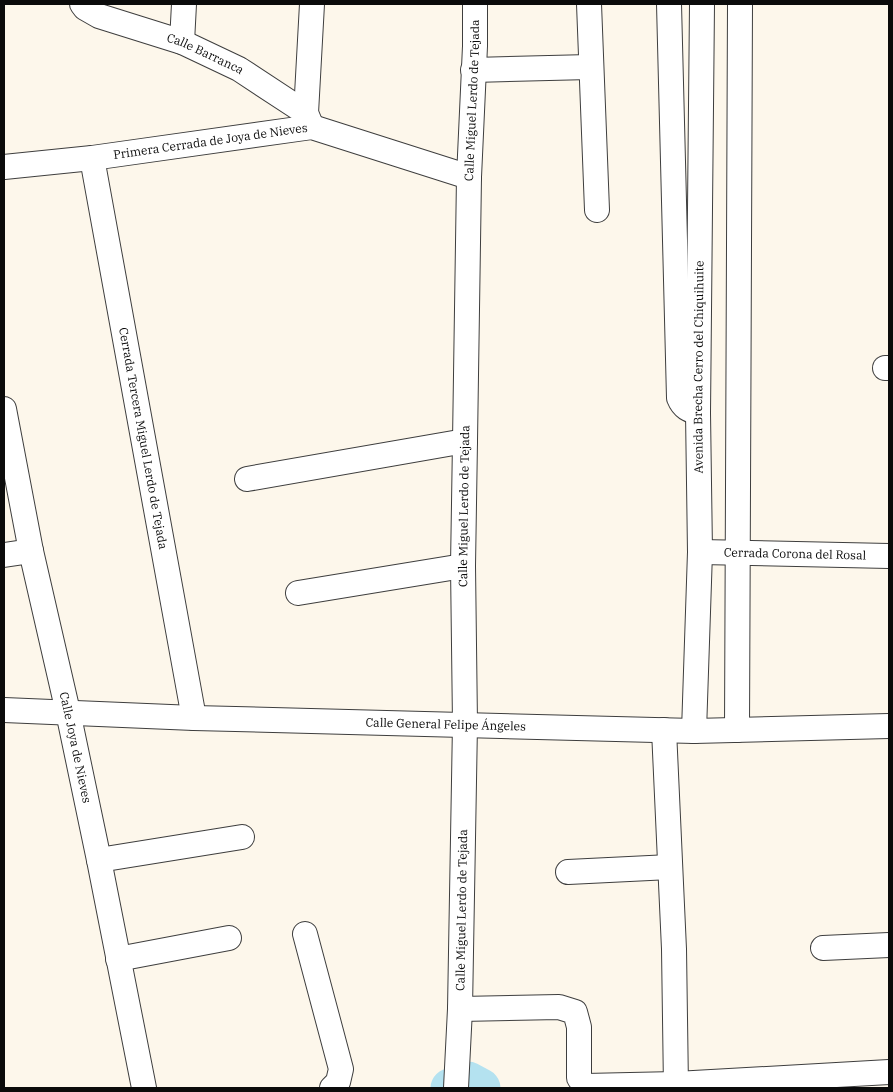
<svg xmlns="http://www.w3.org/2000/svg" width="893" height="1092" viewBox="0 0 893 1092" font-family="'IBM Plex Serif',serif">
<rect width="100%" height="100%" fill="#fdf7eb"/>
<g fill="none" stroke-linecap="round" stroke-linejoin="round">
<!-- river -->
<path stroke="#b4e2f0" stroke-width="39" d="M450,1088L468,1081L481,1088"/>
<!-- minor casing -->
<g stroke="#3e3e3e" stroke-width="26">
<g id="minor">
<path id="s1" d="M82,4L85,8L99,16L182,42L239,69L306,113L312,127"/>
<path d="M589,4L597,210"/>
<path d="M669,4L679,398C683,408 689,410 698,413"/>
<path d="M182,42L184,4"/>
<path d="M473,70L590,67"/>
<path d="M306,113L312,4"/>
<path id="s2" d="M92,158L194,718"/>
<path id="s3" d="M4,167L92,158L312,127L469,177"/>
<path d="M885,368H889"/>
<path id="s4" d="M4,409L31,551L68,712L99,860L144,1088"/>
<path d="M247,479L465,441"/>
<path id="s5" d="M700,552L889,556"/>
<path d="M4,555L31,551"/>
<path d="M298,593L463,566"/>
<path id="s6" d="M4,710L194,718L694,731L889,726"/>
<path d="M664,730L674,949L676,1088"/>
<path d="M737,730L740,4"/>
<path id="s7" d="M694,731L700,552L698,413L702,4"/>
<path d="M99,860L242,837"/>
<path d="M568,872L670,867"/>
<path d="M305,934L341,1069L338,1082L332,1088"/>
<path d="M823,948L889,945"/>
<path d="M118,959L229,938"/>
<path d="M460,1009L559,1007L575,1012L579,1027V1078L585,1086L676,1084L889,1072"/>
<path id="s8" d="M456,1088L460,1009L465,724L463,566L465,441L469,177L475,46V4"/>
</g>
</g>
<!-- minor -->
<use href="#minor" stroke="#fff" stroke-width="24"/>
</g>
<g text-anchor="middle" stroke-width="5" stroke-linejoin="round" paint-order="stroke">
<!-- street labels -->
<g font-size="12" fill="#0b0b0b" stroke="#fff">
<text dy="4" stroke="none"><textPath href="#s1" startOffset="134">Calle Barranca</textPath></text>
<text dy="4" stroke="none"><textPath href="#s8" startOffset="988">Calle Miguel Lerdo de Tejada</textPath></text>
<text dy="4" stroke="none"><textPath href="#s3" startOffset="208">Primera Cerrada de Joya de Nieves</textPath></text>
<text dy="4" stroke="none"><textPath href="#s7" startOffset="364">Avenida Brecha Cerro del Chiquihuite</textPath></text>
<text dy="4" stroke="none"><textPath href="#s2" startOffset="285">Cerrada Tercera Miguel Lerdo de Tejada</textPath></text>
<text dy="4" stroke="none"><textPath href="#s8" startOffset="582">Calle Miguel Lerdo de Tejada</textPath></text>
<text dy="4" stroke="none"><textPath href="#s5" startOffset="95">Cerrada Corona del Rosal</textPath></text>
<text dy="4" stroke="none"><textPath href="#s6" startOffset="442">Calle General Felipe Ángeles</textPath></text>
<text dy="4" stroke="none"><textPath href="#s4" startOffset="346">Calle Joya de Nieves</textPath></text>
<text dy="4" stroke="none"><textPath href="#s8" startOffset="178">Calle Miguel Lerdo de Tejada</textPath></text>
</g>
</g>
<!-- border -->
<rect width="893" height="1092" fill="none" stroke="#0b0b0b" stroke-width="10"/>
</svg>
